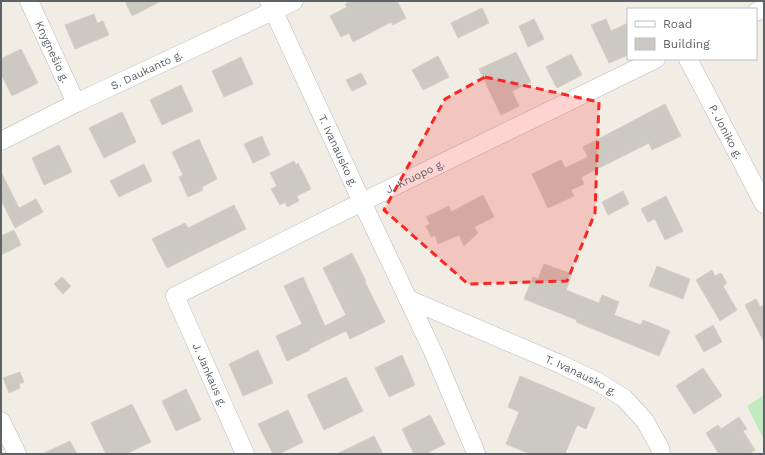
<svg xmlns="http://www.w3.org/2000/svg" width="765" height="455" viewBox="0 0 765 455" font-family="'Work Sans',sans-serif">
<rect width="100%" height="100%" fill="#f1ede5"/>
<!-- green -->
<path fill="#c2eac0" d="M764,395V440L747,406Z"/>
<!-- building -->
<g fill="#ccc8c2" stroke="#d6cfc3">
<path d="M125,1H161L132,16Z"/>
<path d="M352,1H397L406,18L393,25L391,22L353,42L349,33L341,37L330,16L347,7L345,4Z"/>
<path d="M482,8L489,23L458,38L451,23Z"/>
<path d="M94,14L97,23L103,21L109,35L75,49L65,25Z"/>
<path d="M534,19L544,39L528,47L519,26Z"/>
<path d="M606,19L611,31L628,23V55L609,63L591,25Z"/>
<path d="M21,49L38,83L12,96L1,74V59Z"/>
<path d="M516,52L531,82L512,91L519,106L501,115L479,69Z"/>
<path d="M571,54L582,75L557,88L546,67Z"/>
<path d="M438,56L449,77L423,90L412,70Z"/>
<path d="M241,57L253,84L224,97L212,71Z"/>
<path d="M361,73L367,84L352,91L346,80Z"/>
<path d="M181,85L193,111L162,125L150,100Z"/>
<path d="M665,104L681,136L652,150L649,143L581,177L584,184L571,190L574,196L548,208L532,174L561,160L565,168L588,157L583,147Z"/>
<path d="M122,112L136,142L104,158L89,128Z"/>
<path d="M262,136L270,155L253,163L244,144Z"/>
<path d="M199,139L217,179L202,187L203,190L188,197L179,177L183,175L172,152Z"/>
<path d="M59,145L72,172L44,185L32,158Z"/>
<path d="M294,161L296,165L298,163L311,189L297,196L299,201L287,207L285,202L280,205L271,189L277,186L270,173Z"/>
<path d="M144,164L152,181L119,197L110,181Z"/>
<path d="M1,172L19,208L36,199L43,212L15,228L1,200Z"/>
<path d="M623,191L629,204L608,215L602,202Z"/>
<path d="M483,195L494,217L474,227L478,233L464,246L459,235L438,244L435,235L431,237L426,226L430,224L426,217L449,206L451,212Z"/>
<path d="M666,196L683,231L665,240L655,219L648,222L641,209Z"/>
<path d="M234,205L246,229L167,268L152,239L185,223L188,228Z"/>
<path d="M14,230L21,245L1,255V236Z"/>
<path d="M352,253L366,281L365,282L385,322L350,339L346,331L309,349L310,350L287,361L276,336L302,324L284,286L303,277L325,326L346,315L323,268Z"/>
<path d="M544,264L572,274L566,290L599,303L602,295L619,302L614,315L641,325L643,320L670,331L659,356L576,322L577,320L524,299L533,277L538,279Z"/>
<path d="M657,266L690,279L683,299L649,286Z"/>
<path d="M712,270L715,276L721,273L727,283L723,286L737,310L720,321L696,280Z"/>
<path d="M62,277L71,286L63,294L54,284Z"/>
<path d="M756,299L760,307L764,305V342L745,305Z"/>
<path d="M713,325L722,342L704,352L695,336Z"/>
<path d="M258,350L273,383L243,396L229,364Z"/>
<path d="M402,355L415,385L389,397L375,368Z"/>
<path d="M703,368L722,396L694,414L676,386Z"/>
<path d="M20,372L24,382L19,384L20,388L9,393L3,378Z"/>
<path d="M520,376L551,389L595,408L586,429L577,425L565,454H530L506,444L519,412L508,407Z"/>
<path d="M346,377L363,411L324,430L307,395Z"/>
<path d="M186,389L201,420L176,431L162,401Z"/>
<path d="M132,404L151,442L126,454H106L91,423Z"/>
<path d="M288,410L303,442L279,454H273L258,424Z"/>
<path d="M430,415L445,444L425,454H414L402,429Z"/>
<path d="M739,417L747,429L743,431L755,450L749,454H719L706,433L718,425L721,429Z"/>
<path d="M374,436L383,454H337L357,444Z"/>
<path d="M70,441L77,454H42Z"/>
</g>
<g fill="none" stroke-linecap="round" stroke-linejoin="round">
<!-- minor casing -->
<g stroke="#b6b9bd" stroke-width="19">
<g id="minor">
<path id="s1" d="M29,1L76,103"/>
<path id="s2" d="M269,1L362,202L408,299L560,364L598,382L624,398L645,421L660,448L661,454"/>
<path d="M756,12L764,8"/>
<path id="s3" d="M688,59L764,204"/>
<path id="s4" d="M1,141L76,103L294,1"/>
<path d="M408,299L435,356L476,453"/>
<path d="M1,421L17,454"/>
<path id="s5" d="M245,454L175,296L362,202L656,59"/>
</g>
</g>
<!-- minor -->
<use href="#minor" stroke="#fff" stroke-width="18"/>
</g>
<!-- marked area -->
<path fill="#f92623" fill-opacity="0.2" stroke="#f92623" stroke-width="3" stroke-dasharray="8 5" stroke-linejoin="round" d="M485,77L599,102L595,213L567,281L468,284L384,210L445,99Z"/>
<g text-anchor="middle" stroke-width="3" stroke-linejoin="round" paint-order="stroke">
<!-- street labels -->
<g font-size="11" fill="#5d6267" stroke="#fff">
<text dy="4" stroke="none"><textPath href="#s1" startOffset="56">Knygnešio g.</textPath></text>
<text dy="4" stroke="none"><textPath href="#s4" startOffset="162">S. Daukanto g.</textPath></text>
<text dy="4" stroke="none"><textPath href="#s3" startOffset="82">P. Joniko g.</textPath></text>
<text dy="4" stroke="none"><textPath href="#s2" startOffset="165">T. Ivanausko g.</textPath></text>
<text dy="4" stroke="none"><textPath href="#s5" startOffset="441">J. Kruopo g.</textPath></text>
<text transform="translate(210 375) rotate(66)" y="4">J. Jankaus g.</text>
<text dy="4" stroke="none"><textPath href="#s2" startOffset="518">T. Ivanausko g.</textPath></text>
</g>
</g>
<!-- border -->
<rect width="765" height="455" fill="none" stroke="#5d6267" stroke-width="4"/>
<!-- legend -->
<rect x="627" y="8" width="130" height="52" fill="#ffffff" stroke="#bec0c2"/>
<rect x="635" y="21" width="20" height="6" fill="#ffffff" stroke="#bec0c2"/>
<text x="663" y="28" font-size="12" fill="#5d6267">Road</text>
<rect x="635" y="38" width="20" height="12" fill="#ccc8c2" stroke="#bec0c2"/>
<text x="663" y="48" font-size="12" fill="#5d6267">Building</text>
</svg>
